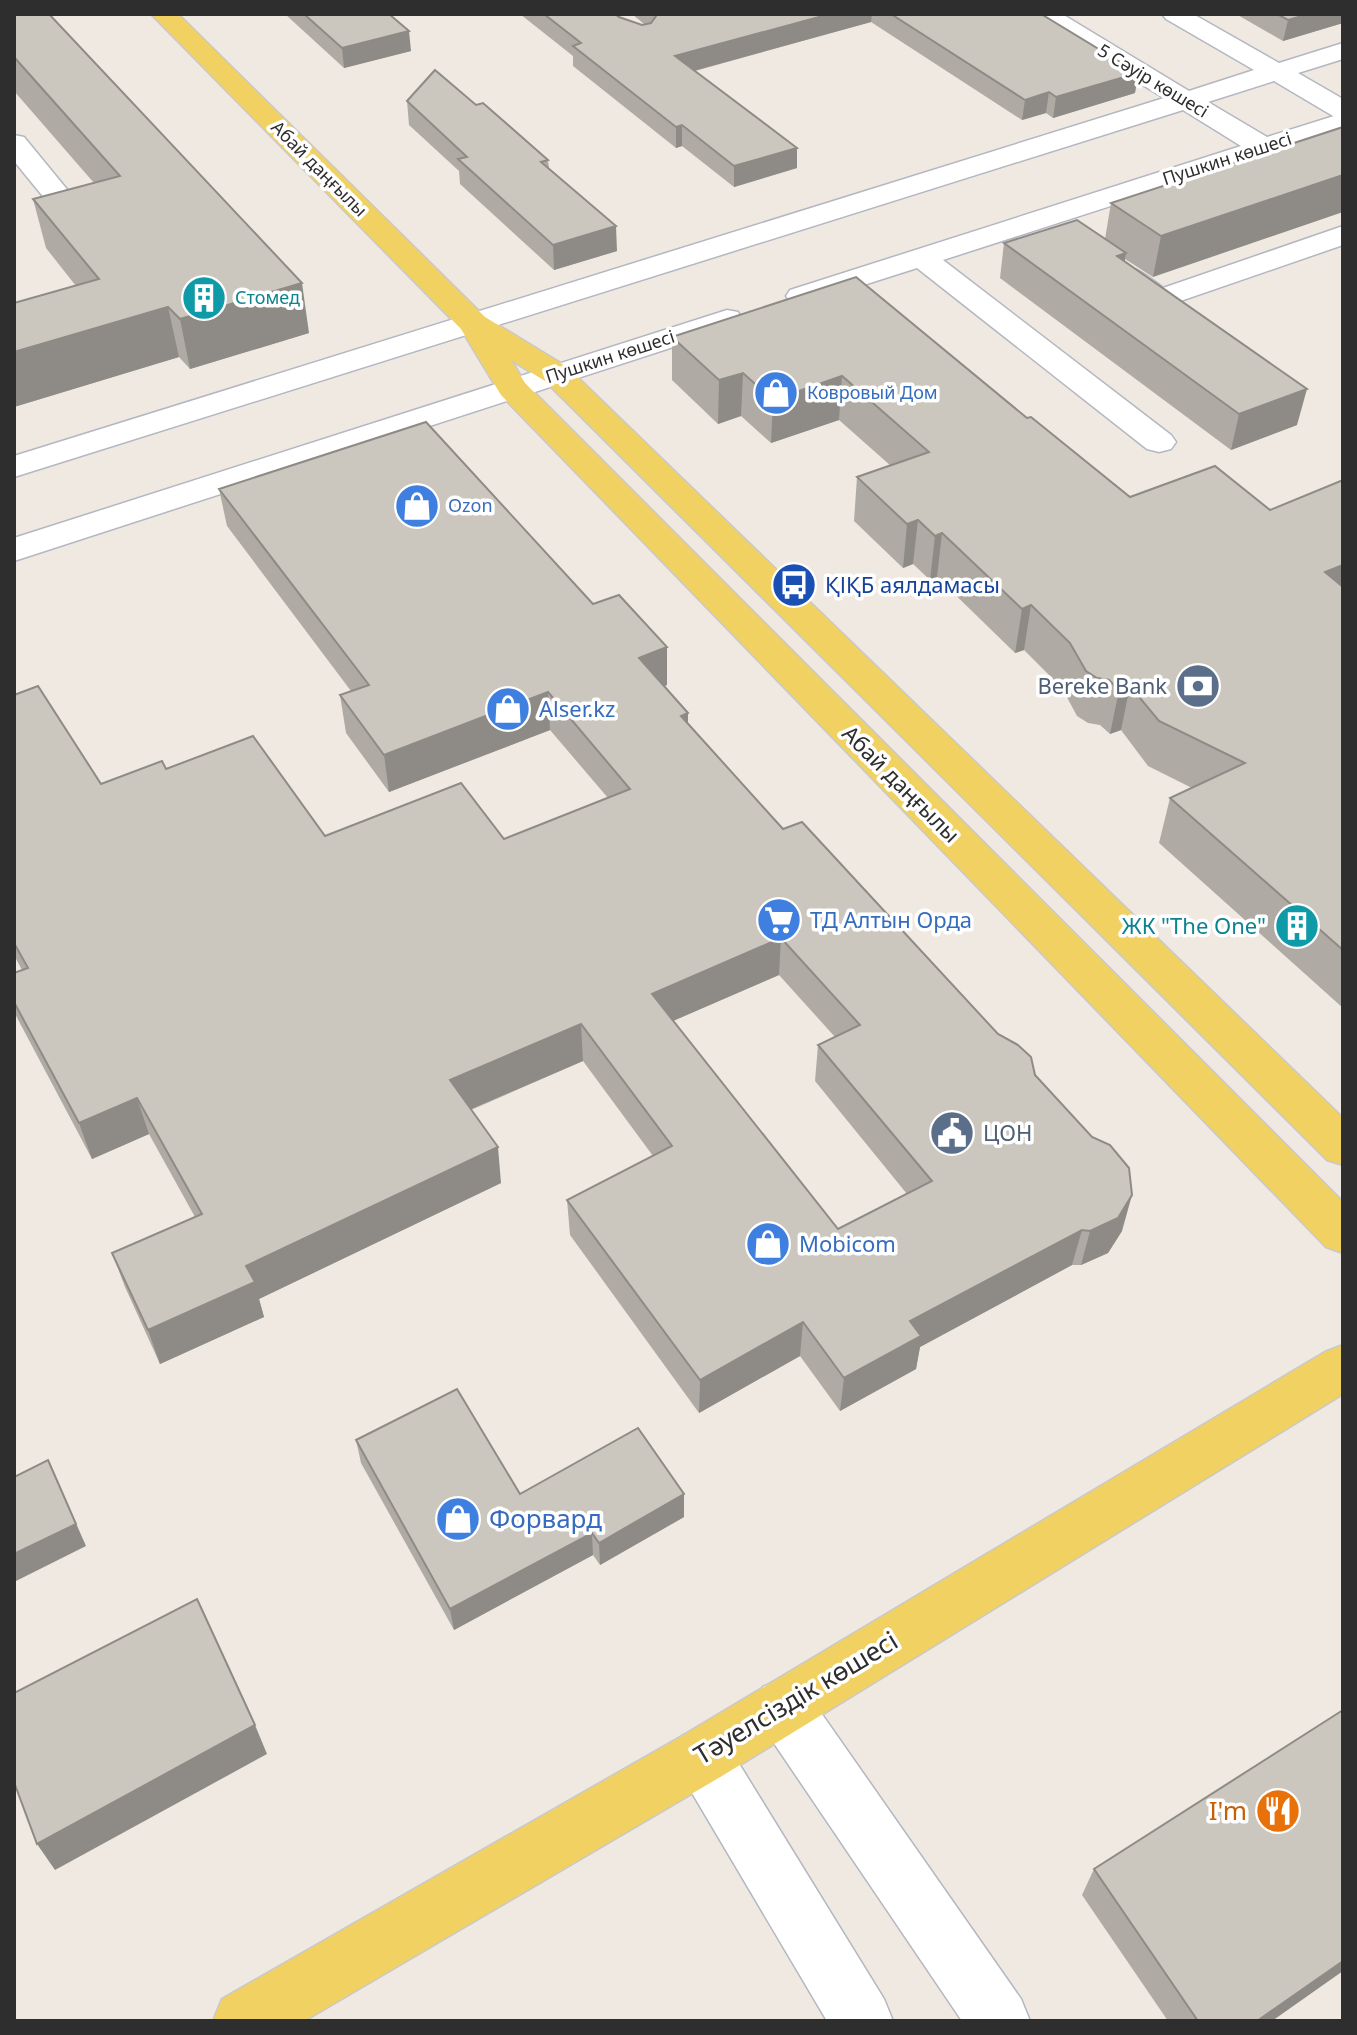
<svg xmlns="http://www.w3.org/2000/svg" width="1357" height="2035" viewBox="0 0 1357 2035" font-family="'Noto Sans',sans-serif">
<rect width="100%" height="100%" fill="#efe9e1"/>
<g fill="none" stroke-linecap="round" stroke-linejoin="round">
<!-- minor casing -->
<g stroke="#b4b7c1" stroke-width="3">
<g id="minor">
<path d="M1031,14H1062L1189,91L1254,70L1166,19L1162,14H1193L1279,63L1343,43V59L1298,73L1343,99V131L943,260L1171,435L1176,442L1171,449L1159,452L1147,449L917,268L801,305L790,302L786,296L790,290L1241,146L1183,110L14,477V456L1164,98L1035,19ZM1274,81L1333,116H1334L1267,137L1208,102Z"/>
<path d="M14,135L24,137L79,204L83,210L79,216L69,219L59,216L14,161Z"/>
<path d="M1343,226V245L1160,308L1149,305L1108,274L1112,268C1133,262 1147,276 1163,288Z"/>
<path d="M727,310L738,312L742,319L738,326L14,561V538Z"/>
<path d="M783,1679L803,1687L1021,1999L1030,2021H962L763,1727L755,1707L763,1687Z"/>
<path d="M702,1727L722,1736L884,1999L893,2021H827L682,1776L673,1756L682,1736Z"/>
</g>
</g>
<!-- major casing -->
<g stroke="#c9c9c9" stroke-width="3">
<g id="major">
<path d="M151,14H178L485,317L567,367L1343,1118V1165L1327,1160L545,381L511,360L525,383L1343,1202V1253L1326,1247L501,395L461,329Z"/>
<path d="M1343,1345V1394L722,1776L304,2021H213L222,1999L682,1736L1325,1352Z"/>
</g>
</g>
<!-- minor -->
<use href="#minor" fill="#fff" fill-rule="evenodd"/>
<!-- major -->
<use href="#major" fill="#f2d163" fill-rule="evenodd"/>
</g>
<!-- wall -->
<g fill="#afaba4" fill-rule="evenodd">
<path d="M14,14L309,333L190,369L179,357L14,407V303L76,286L46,248L33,199L94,183L14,91Z"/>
<path d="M285,14H389L411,51L344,68Z"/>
<path d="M520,14H615L619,17L642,25L644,24L632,14H1041L1138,73L1135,93L1053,118L1046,113L1022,120L871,22L695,71L797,148V168L734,187L682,146L676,148L573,66V56Z"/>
<path d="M1236,14H1343V23L1283,41Z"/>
<path d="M407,101L476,105L548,160L549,168L617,251L554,270L460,184L459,171L409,125Z"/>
<path d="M1343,127L1153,277L1125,259V262L1297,425L1231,450L1000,278L1004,243L1105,239L1111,203Z"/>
<path d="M672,337L1027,418L1130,497L1270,510L1343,480V1008L1159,843L1170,798L1192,788L1148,766L1121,730L1110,734L1100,725L1088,723L1077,716L1062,688L1024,650L1015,653L937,577L930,580L913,564L903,568L854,521L857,477L891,466L839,420L771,443L741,416L718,424L672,380Z"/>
<path d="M219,489L667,685L664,686L688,713V723L783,829L1035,1075L1122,1231L1108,1253L1081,1265H1072L920,1347L916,1369L840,1411L800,1356L699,1413L570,1235L567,1200L653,1156L583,1061L471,1110L501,1183L259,1299L264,1317L160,1364L125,1287L112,1253L195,1217L149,1134L92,1159L14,1012V973L22,970L14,955V695L101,784L166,769L325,836L504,839L608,798L550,730L389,792L346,733L340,695L351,691L227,526ZM779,975L835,1037L818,1045L815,1081L907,1194L838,1229L673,1021Z"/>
<path d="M356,1440L520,1494L684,1517L600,1565L593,1555L454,1630L361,1463Z"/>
<path d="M1094,1869L1272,2021H1168L1082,1895Z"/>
</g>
<!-- shaded-wall -->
<g fill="#8e8b86">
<path d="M830,14H872L871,22L675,76V56Z"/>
<path d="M1309,14H1343V23L1283,41L1288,20Z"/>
<path d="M409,31L411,51L344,68L342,48Z"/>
<path d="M1138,73L1135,93L1053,118L1056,97Z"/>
<path d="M1049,92L1046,113L1022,120L1025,100Z"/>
<path d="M682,125V146L676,148V127Z"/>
<path d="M797,148V168L734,187V166Z"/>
<path d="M1343,175V212L1153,277L1161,236Z"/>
<path d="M616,226L617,251L554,270L553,245Z"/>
<path d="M1126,253L1120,289L1117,256Z"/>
<path d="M302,283L309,333L190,369L180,319Z"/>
<path d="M168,307L179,357L14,407V352Z"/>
<path d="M743,373L741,416L718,424L719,380Z"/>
<path d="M842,376L839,420L771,443L773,400Z"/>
<path d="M1307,389L1297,425L1231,450L1239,414Z"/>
<path d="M918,520L913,564L903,568L907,524Z"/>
<path d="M942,533L937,577L930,580L935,536Z"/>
<path d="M1343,565V604L1325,572Z"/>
<path d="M1031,605L1024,650L1015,653L1022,609Z"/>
<path d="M667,647V685L640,695L639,658Z"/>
<path d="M1130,686L1121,730L1110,734L1119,690Z"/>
<path d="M548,692L550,730L389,792L384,755Z"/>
<path d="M688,713V750L681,716Z"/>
<path d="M781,938L779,975L652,1030V994Z"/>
<path d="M581,1024L583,1061L455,1116L450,1080Z"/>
<path d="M137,1098L149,1134L92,1159L79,1123Z"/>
<path d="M498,1147L501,1183L259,1299L264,1317L160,1364L148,1330L246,1266Z"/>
<path d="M1132,1195L1122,1231L1108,1253L1081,1265L1090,1231Z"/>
<path d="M1082,1230L1072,1265L920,1347L916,1369L840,1411L844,1378L910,1321Z"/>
<path d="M803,1322L800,1356L699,1413L700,1380Z"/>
<path d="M48,1460L86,1546L14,1582V1554Z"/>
<path d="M684,1494V1517L600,1565L599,1543Z"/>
<path d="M592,1533L593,1555L454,1630L450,1609Z"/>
<path d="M255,1725L267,1754L55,1870L37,1844Z"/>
<path d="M1343,1961V1971L1272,2021H1257Z"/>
</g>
<!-- building -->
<g fill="#cbc7bf" stroke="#8e8b86" stroke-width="2" fill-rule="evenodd">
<path d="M14,14H49L302,283L180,319L168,307L14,352V303L99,279L33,199L120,176L14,57Z"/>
<path d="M304,14H389L409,31L342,48Z"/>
<path d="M544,14H615L619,17L642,25L651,23L656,16L654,14H830L675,56L797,148L734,166L682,125L676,127L573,46L581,43Z"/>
<path d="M891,14H1041L1138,73L1056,97L1049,92L1025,100Z"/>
<path d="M1277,14H1309L1288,20Z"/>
<path d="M435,70L476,105L483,103L548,160L541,162L616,226L553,245L458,159L467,157L407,101Z"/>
<path d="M1343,127V175L1161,236L1111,203Z"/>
<path d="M1077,220L1126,253L1117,256L1307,389L1239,414L1004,243Z"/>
<path d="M856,277L1027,418L1031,417L1130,497L1215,466L1270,510L1343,480V565L1325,572L1343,587V950L1170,798L1245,763L1159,721L1130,686L1119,690L1109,680L1097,678L1086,671L1070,643L1031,605L1022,609L942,533L935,536L918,520L907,524L857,477L929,452L842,376L773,400L743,373L719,380L672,337Z"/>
<path d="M426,422L593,604L619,595L667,647L639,658L688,713L681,716L783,829L802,822L998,1034L1018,1045L1031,1057L1035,1075L1092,1137L1110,1145L1129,1168L1132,1195L1118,1218L1090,1231L1082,1230L910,1321L921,1336L844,1378L803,1322L700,1380L567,1200L672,1146L581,1024L450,1080L498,1147L246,1266L255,1282L148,1330L112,1253L202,1214L137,1098L79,1123L14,1002V973L28,968L14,943V695L38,686L101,784L162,761L166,769L253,736L325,836L461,783L504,839L630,789L548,692L384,755L340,695L369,685L219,489ZM781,938L860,1025L818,1045L932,1181L838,1229L652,994Z"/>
<path d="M457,1389L520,1494L638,1428L684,1494L599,1543L592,1533L450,1609L356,1440Z"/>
<path d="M48,1460L76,1524L14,1554V1477Z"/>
<path d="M197,1599L255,1725L37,1844L14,1782V1693Z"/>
<path d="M1343,1710V1961L1257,2021H1198L1094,1869Z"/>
</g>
<!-- icons -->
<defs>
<g id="building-disc" transform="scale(2.3)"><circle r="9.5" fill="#0f9aa8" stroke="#fff"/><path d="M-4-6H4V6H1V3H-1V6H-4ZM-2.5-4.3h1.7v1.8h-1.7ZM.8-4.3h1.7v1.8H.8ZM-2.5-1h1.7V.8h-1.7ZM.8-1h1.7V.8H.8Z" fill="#fff"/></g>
<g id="shop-disc" transform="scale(2.3)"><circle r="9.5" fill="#3f7fe0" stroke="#fff"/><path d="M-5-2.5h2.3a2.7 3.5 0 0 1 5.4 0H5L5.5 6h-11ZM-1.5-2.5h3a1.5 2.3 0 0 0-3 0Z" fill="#fff"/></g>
<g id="bus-disc" transform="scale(2.3)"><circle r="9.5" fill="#1a4fb4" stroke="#fff"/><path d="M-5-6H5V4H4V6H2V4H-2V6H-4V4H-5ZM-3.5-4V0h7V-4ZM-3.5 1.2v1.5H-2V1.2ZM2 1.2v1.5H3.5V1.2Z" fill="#fff"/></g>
<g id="bank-disc" transform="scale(2.3)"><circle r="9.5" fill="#5c6f8a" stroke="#fff"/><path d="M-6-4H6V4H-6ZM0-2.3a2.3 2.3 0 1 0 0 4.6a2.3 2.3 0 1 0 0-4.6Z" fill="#fff"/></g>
<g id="supermarket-disc" transform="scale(2.3)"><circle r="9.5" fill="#3f7fe0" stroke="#fff"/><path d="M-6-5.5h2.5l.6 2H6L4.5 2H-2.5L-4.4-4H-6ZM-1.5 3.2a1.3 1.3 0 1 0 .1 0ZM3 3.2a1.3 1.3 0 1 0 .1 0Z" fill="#fff"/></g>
<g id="civic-disc" transform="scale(2.3)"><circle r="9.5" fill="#5c6f8a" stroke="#fff"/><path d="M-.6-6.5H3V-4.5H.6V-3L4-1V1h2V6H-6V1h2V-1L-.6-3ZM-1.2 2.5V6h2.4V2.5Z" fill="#fff"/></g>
<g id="restaurant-disc" transform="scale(2.3)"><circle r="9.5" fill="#e8710a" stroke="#fff"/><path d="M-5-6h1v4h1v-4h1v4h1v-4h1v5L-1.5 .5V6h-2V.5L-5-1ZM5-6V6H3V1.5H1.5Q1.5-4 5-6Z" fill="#fff"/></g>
</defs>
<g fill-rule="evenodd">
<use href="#building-disc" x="204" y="298"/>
<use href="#shop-disc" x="776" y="393"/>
<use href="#shop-disc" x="417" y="506"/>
<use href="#bus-disc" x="794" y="585"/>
<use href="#bank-disc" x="1198" y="686"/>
<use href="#shop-disc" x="508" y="709"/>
<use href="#supermarket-disc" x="779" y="920"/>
<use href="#building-disc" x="1297" y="926"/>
<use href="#civic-disc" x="952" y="1133"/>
<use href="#shop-disc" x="768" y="1244"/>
<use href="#shop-disc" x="458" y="1519"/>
<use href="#restaurant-disc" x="1278" y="1811"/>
</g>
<g text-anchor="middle" stroke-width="7" stroke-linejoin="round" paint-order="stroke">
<!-- far-street labels -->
<g font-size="18" fill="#2e2e2e" stroke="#fff">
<text transform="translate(1153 81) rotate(31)" y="6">5 Сәуір көшесі</text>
<text transform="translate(1227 159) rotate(-18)" y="6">Пушкин көшесі</text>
<text transform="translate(319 169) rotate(45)" y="6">Абай даңғылы</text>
<text transform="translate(610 357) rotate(-18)" y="6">Пушкин көшесі</text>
</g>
<!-- far-culture labels -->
<g font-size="18" fill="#0d838f" stroke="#fff" text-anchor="start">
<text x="235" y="304">Стомед</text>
</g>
<!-- far-shop labels -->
<g font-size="18" fill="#366cbe" stroke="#fff" text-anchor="start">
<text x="807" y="399">Ковровый Дом</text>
<text x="448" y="512">Ozon</text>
</g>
<!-- transit labels -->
<g font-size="22" fill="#164399" stroke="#fff" text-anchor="start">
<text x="825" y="593">ҚІҚБ аялдамасы</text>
</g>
<!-- service labels -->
<g font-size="22" fill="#4e5e75" stroke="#fff" text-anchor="end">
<text x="1167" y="694">Bereke Bank</text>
<text x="983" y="1141" text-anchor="start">ЦОН</text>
</g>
<!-- shop labels -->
<g font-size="22" fill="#366cbe" stroke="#fff" text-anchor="start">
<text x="539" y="717">Alser.kz</text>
<text x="810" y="928">ТД Алтын Орда</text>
<text x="799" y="1252">Mobicom</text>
</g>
<!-- street labels -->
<g font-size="22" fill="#2e2e2e" stroke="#fff">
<text transform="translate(901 784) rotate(45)" y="8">Абай даңғылы</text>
</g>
<!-- culture labels -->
<g font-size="22" fill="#0d838f" stroke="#fff" text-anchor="end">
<text x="1266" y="934">ЖК "The One"</text>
</g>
<!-- near-shop labels -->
<g font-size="26" fill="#366cbe" stroke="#fff" text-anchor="start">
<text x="489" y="1528">Форвард</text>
</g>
<!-- near-street labels -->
<g font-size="26" fill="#2e2e2e" stroke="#fff">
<text transform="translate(796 1698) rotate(-31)" y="9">Тәуелсіздік көшесі</text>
</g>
<!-- near-food labels -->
<g font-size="26" fill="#c56008" stroke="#fff" text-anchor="end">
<text x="1247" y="1820">I'm</text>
</g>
</g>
<!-- border -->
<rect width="1357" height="2035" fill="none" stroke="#2e2e2e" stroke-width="32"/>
</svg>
